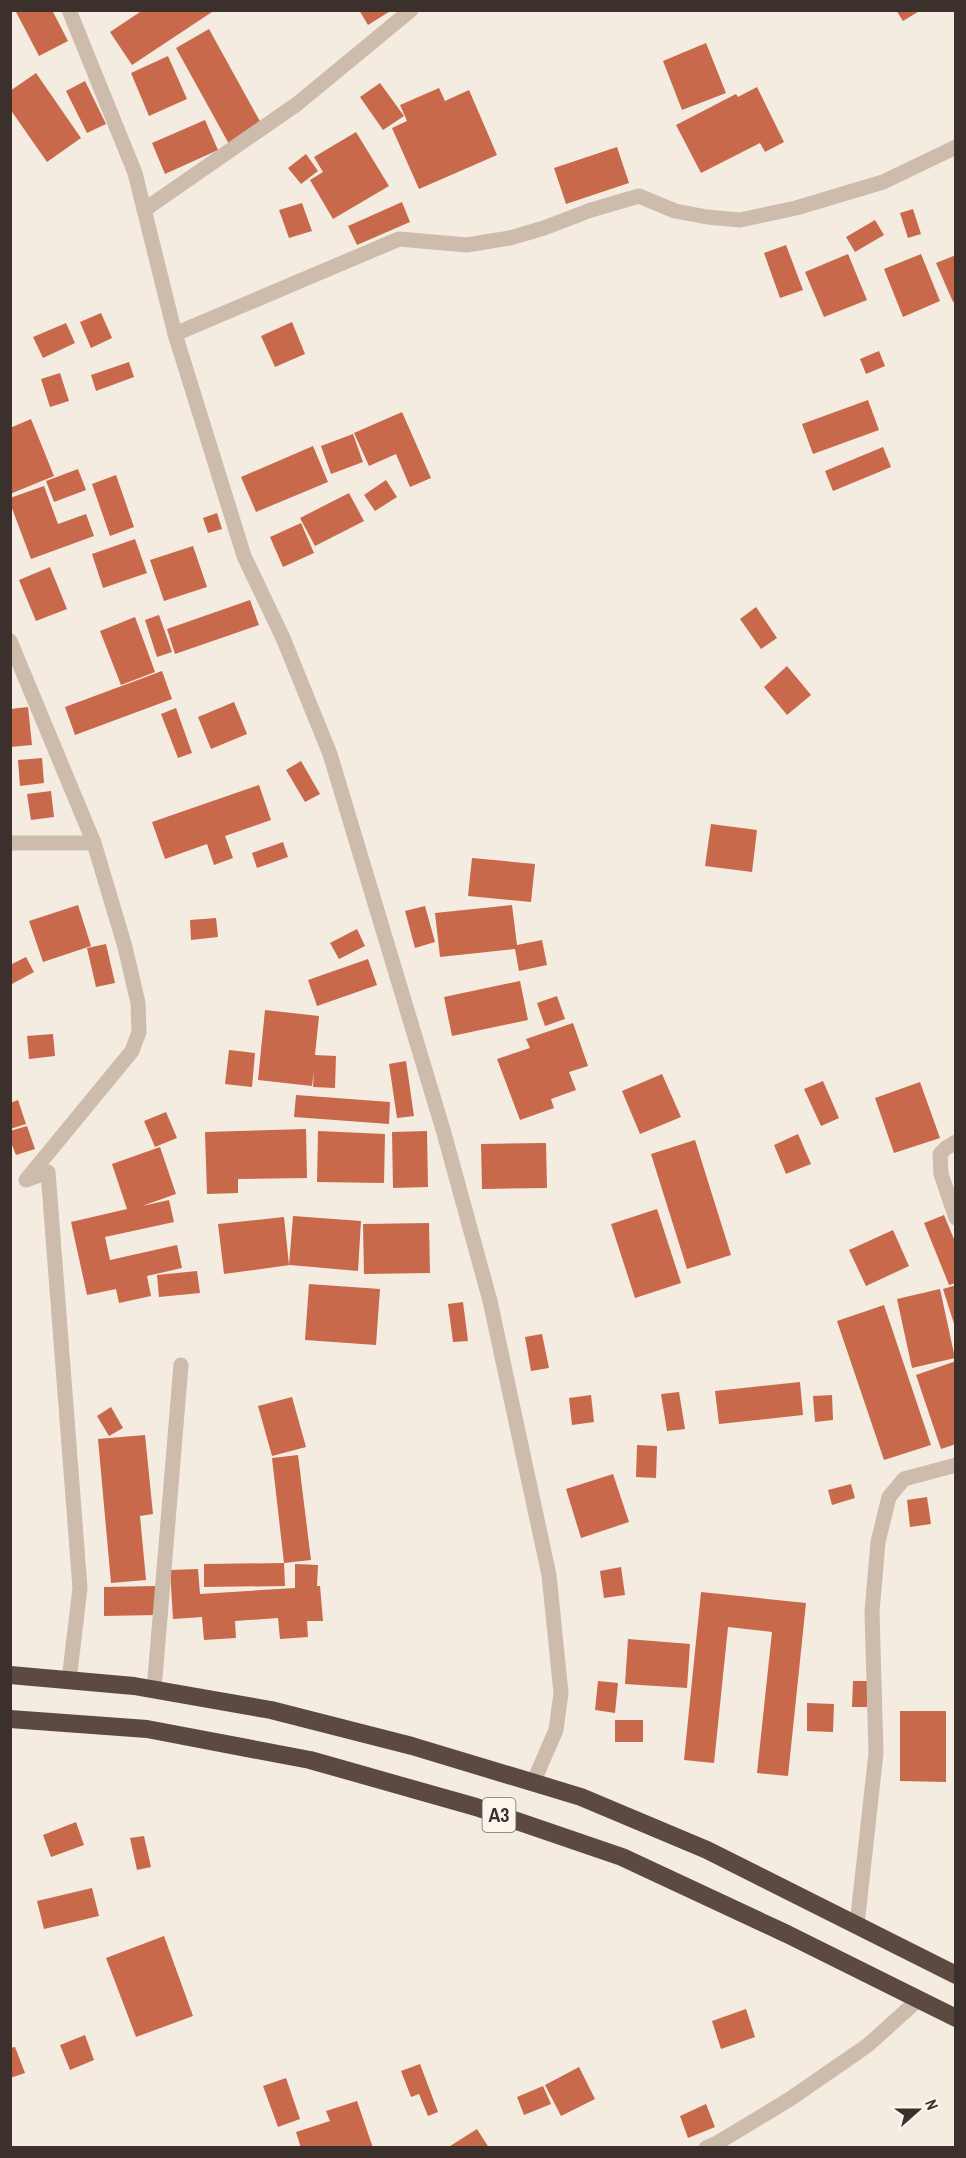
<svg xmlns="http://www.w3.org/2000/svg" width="966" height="2158" viewBox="0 0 966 2158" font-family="'Archivo Narrow',sans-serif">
<rect width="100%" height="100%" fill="#f4ebe1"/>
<!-- building -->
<g fill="#c8694b">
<path d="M15,10H52L68,41L39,56Z"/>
<path d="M143,10H215L132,65L110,32Z"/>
<path d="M359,10H392L368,25Z"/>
<path d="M896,10H921L903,21Z"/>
<path d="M209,29L262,125L229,144L176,48Z"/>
<path d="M706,43L726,93L682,110L663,61Z"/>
<path d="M168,56L187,99L149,116L131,73Z"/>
<path d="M36,73L81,138L47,162L10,109V91Z"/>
<path d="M85,81L106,124L87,133L66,91Z"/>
<path d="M380,83L404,116L383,130L360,97Z"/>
<path d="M757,87L784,142L765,152L760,143L701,173L676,125L736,94L738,97Z"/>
<path d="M439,88L445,101L469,90L497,155L419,189L392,128L407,121L400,105Z"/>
<path d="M205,120L218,150L165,174L152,143Z"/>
<path d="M356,132L389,186L333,219L310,180L323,172L314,157Z"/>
<path d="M617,147L629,183L566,204L554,168Z"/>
<path d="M306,154L318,171L301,184L288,168Z"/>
<path d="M402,202L410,222L357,245L348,226Z"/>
<path d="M302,203L312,231L289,238L279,210Z"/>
<path d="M913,209L921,234L908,238L900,213Z"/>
<path d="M875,220L884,235L855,252L846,237Z"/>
<path d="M786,245L803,290L780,298L764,253Z"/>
<path d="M848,254L867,300L824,317L805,272Z"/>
<path d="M921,254L940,301L903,317L884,269Z"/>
<path d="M956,255V301L953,302L936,263Z"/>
<path d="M101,313L112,338L91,348L80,322Z"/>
<path d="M292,322L305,354L275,367L261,336Z"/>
<path d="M66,323L75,343L43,358L33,337Z"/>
<path d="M879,351L885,366L866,374L860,359Z"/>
<path d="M129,362L134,377L96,391L91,375Z"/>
<path d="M60,373L69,401L50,407L41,379Z"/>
<path d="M868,400L879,430L813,454L802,424Z"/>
<path d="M402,412L431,478L410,487L396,454L369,466L354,433Z"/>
<path d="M31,419L54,476L10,494V428Z"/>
<path d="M353,434L363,462L331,474L321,446Z"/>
<path d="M313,446L328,482L256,512L241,477Z"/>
<path d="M883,447L891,467L833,491L825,471Z"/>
<path d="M78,469L86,490L54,502L46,481Z"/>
<path d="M116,475L134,527L110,536L92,484Z"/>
<path d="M386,480L397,497L375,511L364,495Z"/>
<path d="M44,486L58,524L86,514L94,536L31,559L10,503V498Z"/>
<path d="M349,493L364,521L315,546L300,518Z"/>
<path d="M217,513L222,529L208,533L203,518Z"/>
<path d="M301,523L314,553L283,567L270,537Z"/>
<path d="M135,539L147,573L103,588L92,554Z"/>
<path d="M193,546L207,587L164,601L150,560Z"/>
<path d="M50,567L67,609L36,621L19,580Z"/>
<path d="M250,600L259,625L175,654L167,629Z"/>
<path d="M756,607L777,638L761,649L740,619Z"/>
<path d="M159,615L172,652L157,657L145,620Z"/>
<path d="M135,617L155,672L121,685L100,631Z"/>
<path d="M787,666L811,695L787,715L764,687Z"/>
<path d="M162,671L172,699L75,735L65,707Z"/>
<path d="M234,702L247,734L211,749L198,717Z"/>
<path d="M28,707L32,745L10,747V709Z"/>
<path d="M176,708L192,753L178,758L161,714Z"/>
<path d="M42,758L44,783L20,786L18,760Z"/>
<path d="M301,761L320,794L305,802L286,770Z"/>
<path d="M259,785L271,820L225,836L233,858L214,865L207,844L165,859L152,822Z"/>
<path d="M51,791L54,817L31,820L27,794Z"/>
<path d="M711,824L757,830L752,872L705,866Z"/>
<path d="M283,842L288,857L257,868L252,853Z"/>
<path d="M472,858L535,864L531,902L468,896Z"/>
<path d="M78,905L91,946L43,962L29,921Z"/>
<path d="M512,905L517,945L542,940L547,965L519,971L515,949L440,957L435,913Z"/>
<path d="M425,906L435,942L415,948L405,911Z"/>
<path d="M216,918L218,937L191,940L190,920Z"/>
<path d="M357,929L365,946L339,959L330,943Z"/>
<path d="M106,944L115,983L96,987L87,948Z"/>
<path d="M26,957L34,972L10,985V965Z"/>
<path d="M368,959L377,985L317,1006L308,980Z"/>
<path d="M520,981L528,1020L452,1036L444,997Z"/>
<path d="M557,996L565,1019L545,1026L537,1003Z"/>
<path d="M265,1010L319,1016L315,1055L336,1056L335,1088L313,1087L314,1071L312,1086L258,1080Z"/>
<path d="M573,1023L588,1066L569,1072L576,1090L551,1099L554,1108L520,1120L497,1059L530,1048L526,1039Z"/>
<path d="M53,1034L55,1056L29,1059L27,1036Z"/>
<path d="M229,1050L255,1053L252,1087L225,1084Z"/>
<path d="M406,1061L414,1116L397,1118L389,1064Z"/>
<path d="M662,1074L681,1117L640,1134L622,1091Z"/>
<path d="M823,1081L839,1118L821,1126L804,1089Z"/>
<path d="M920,1082L940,1138L894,1153L875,1098Z"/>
<path d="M296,1095L390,1102L389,1124L294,1117Z"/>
<path d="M18,1100L26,1124L10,1129V1103Z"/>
<path d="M166,1112L177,1138L155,1147L144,1121Z"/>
<path d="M27,1126L35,1149L16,1155L10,1140V1131Z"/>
<path d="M306,1129L307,1178L238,1179V1193L207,1194L205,1132Z"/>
<path d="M318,1131L385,1134L384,1183L317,1182Z"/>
<path d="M427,1131L428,1187L393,1188L392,1132Z"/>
<path d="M798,1134L811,1164L786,1174L774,1145Z"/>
<path d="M695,1140L731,1255L687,1269L651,1154Z"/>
<path d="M546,1143L547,1188L482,1189L481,1144Z"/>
<path d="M160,1147L176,1194L142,1206L169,1200L174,1222L105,1237L110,1260L177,1245L182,1268L147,1276L151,1296L119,1303L116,1289L87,1295L71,1222L127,1209L112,1164Z"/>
<path d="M657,1209L681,1283L635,1298L611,1224Z"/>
<path d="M944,1215L956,1244V1283L949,1285L924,1223Z"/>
<path d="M293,1216L361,1221L358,1271L290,1265L224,1274L218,1224L284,1217L289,1265Z"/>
<path d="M429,1223L430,1273L364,1274L363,1224Z"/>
<path d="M893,1230L909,1266L866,1286L849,1250Z"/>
<path d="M197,1271L200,1293L159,1297L157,1275Z"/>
<path d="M309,1284L380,1289L376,1345L305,1340Z"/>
<path d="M956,1285V1327H955L943,1289Z"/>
<path d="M940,1289L955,1358L912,1368L897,1299Z"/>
<path d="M463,1302L468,1341L453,1342L448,1304Z"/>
<path d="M884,1305L931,1445L884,1460L837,1321Z"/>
<path d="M542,1334L549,1368L531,1371L525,1337Z"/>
<path d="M956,1361V1444L941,1449L916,1375Z"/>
<path d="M800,1382L803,1415L719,1424L715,1391Z"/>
<path d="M679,1392L685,1429L667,1431L661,1394Z"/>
<path d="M591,1395L594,1422L572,1425L569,1398Z"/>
<path d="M832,1395L833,1420L815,1422L813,1396Z"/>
<path d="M292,1397L306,1447L272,1456L258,1406Z"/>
<path d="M111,1407L123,1428L109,1436L97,1416Z"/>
<path d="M145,1435L153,1514L140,1516L146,1580L111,1583L98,1439Z"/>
<path d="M637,1445L657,1446L656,1478L636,1477Z"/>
<path d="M298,1455L311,1560L284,1563L272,1458Z"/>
<path d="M613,1474L629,1522L581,1538L566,1489Z"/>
<path d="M851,1484L855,1498L832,1505L828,1490Z"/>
<path d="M927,1497L931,1524L910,1527L907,1500Z"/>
<path d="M284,1563L285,1586L204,1587V1564Z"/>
<path d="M295,1564L318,1565L317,1586H320L323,1621H307L308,1637L280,1639L278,1618L235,1621L236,1638L204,1640L202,1617L173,1619L170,1570L198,1569L200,1594L295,1588Z"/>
<path d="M621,1567L625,1595L604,1598L600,1571Z"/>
<path d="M155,1586L156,1615L104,1616V1587Z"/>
<path d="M701,1592L806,1603L788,1776L757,1773L772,1632L728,1627L714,1763L684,1760Z"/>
<path d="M628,1639L690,1644L687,1688L625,1684Z"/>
<path d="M598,1681L618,1683L615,1713L595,1710Z"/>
<path d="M853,1681H868L867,1707H852Z"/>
<path d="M807,1703L834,1704L833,1732L807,1731Z"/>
<path d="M900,1711H946V1782L900,1781Z"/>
<rect x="615" y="1720" width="28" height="22"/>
<path d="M76,1822L84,1845L51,1857L43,1835Z"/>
<path d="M144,1836L151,1867L137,1870L130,1838Z"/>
<path d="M92,1888L99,1916L44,1929L37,1901Z"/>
<path d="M164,1936L193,2016L136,2037L106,1958Z"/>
<path d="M746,2009L755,2037L721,2049L712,2021Z"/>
<path d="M85,2035L94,2060L70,2070L60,2045Z"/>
<path d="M15,2047L25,2073L10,2078V2048Z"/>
<path d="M420,2064L438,2112L428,2116L419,2094L411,2097L401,2071Z"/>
<path d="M579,2067L595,2099L561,2116L545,2085Z"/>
<path d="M286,2078L300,2119L278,2127L263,2086Z"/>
<path d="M543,2086L551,2104L524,2115L517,2097Z"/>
<path d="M357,2101L373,2148H301L296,2132L330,2121L326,2111Z"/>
<path d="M706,2104L715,2127L688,2138L680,2116Z"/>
<path d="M477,2129L489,2148H447Z"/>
</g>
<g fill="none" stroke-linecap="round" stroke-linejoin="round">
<!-- street -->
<g stroke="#cdbbac" stroke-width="15">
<path d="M69,10L135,173L175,334L244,556L283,638L330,754L444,1133L490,1301L549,1575L561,1693L556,1730L533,1783"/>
<path d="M144,210L297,104L411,10"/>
<path d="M175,334L399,239L467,245L510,238L544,228L591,210L639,196L675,211L707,217L740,220L796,208L883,182L956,147"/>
<path d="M10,641L94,843L125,947L138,1003L139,1032L132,1051L26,1180L48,1172L80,1588L69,1680"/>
<path d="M10,843H94"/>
<path d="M956,1142L946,1148L940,1154L941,1174L956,1218"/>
<path d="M154,1690L181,1365"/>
<path d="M857,1925L876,1753L872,1612L878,1542L889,1497L904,1479L956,1465"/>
<path d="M706,2148L719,2142L790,2099L868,2045L919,1999"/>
</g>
<!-- highway -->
<g stroke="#5c4a42" stroke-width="18">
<path d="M10,1675L134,1686L271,1710L412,1746L581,1797L707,1850L956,1975"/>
<path d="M10,1719L147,1729L310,1760L476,1807L622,1857L787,1934L956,2018"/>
</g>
</g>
<g text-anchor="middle" stroke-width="4.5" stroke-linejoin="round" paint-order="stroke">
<!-- shield labels -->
<rect fill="#fbf5ee" stroke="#756b66" stroke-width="1.5" x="482.5" y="1798" width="33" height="34" rx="4.5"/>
<g font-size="20" font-weight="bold" fill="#3b302b">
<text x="499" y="1822">A3</text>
</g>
</g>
<!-- border -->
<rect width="966" height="2158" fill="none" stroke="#3b302b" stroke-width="24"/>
<!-- north arrow -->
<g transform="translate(918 2110) rotate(69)" stroke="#fbf5ee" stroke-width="4.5" paint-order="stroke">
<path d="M0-4.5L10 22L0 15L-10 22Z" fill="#3b302b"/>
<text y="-9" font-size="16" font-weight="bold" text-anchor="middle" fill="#3b302b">N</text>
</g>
</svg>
